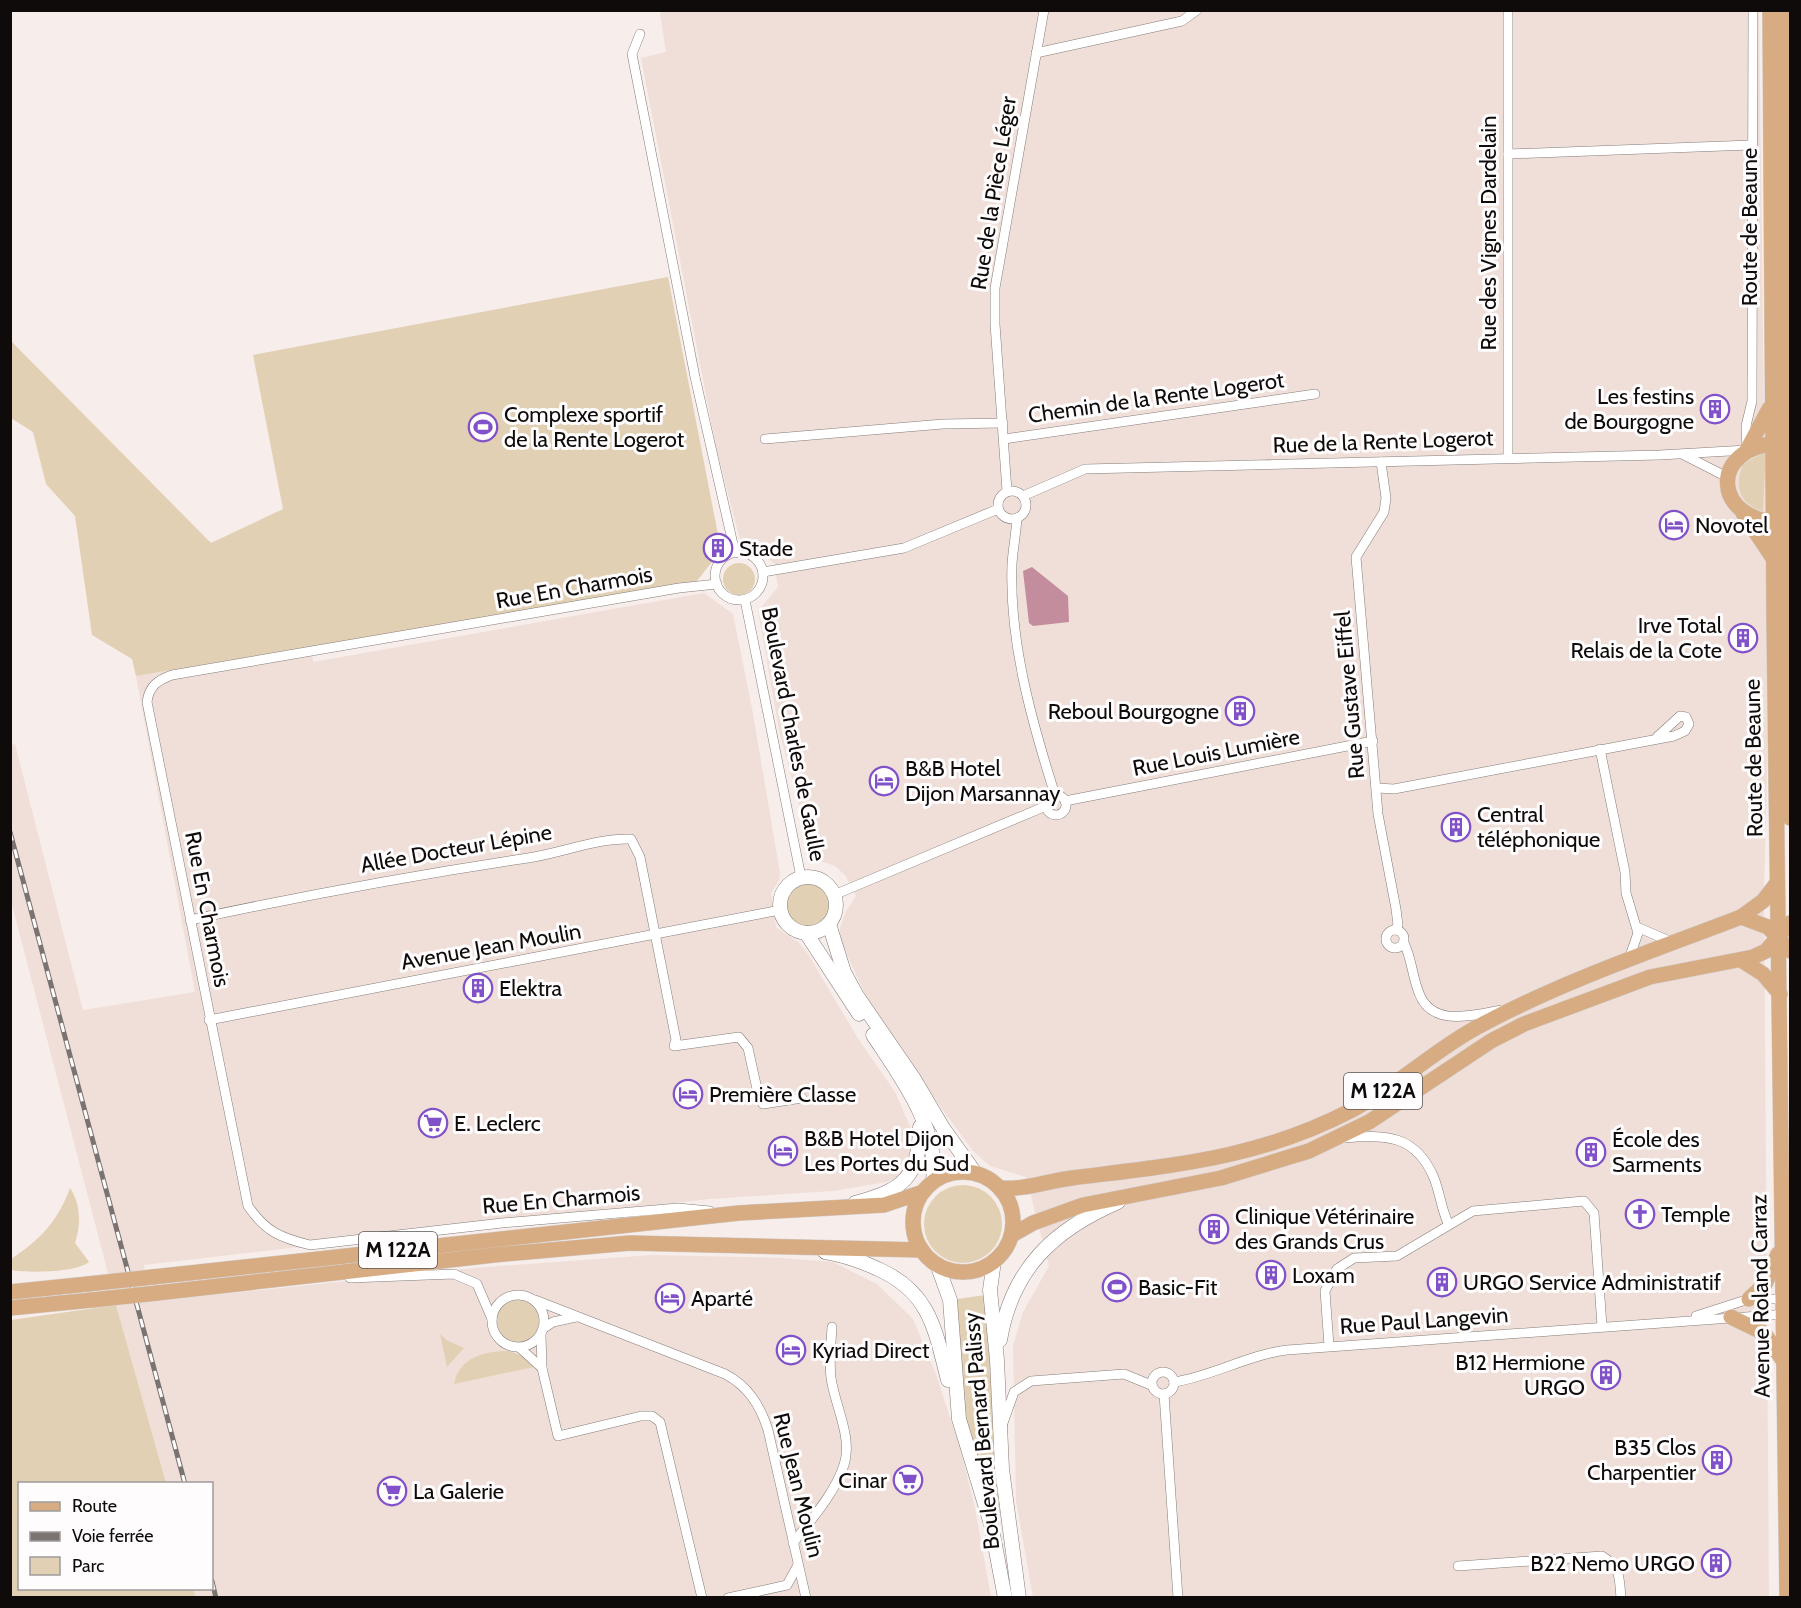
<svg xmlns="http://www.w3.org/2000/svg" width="1801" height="1608" viewBox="0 0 1801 1608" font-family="Cabin,sans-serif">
<rect width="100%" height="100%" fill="#f7edea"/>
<!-- built -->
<g fill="#f0dfd8">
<path d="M671,10L1759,11L1768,736L1764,890L1769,1597H1033L1016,1501L1013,1346L1023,1312L1049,1266L1026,1177L990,1166L973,1151L920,1079L868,1001L840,939V928L846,911L856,896L845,875L835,866L814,859L780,735L758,611L778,587L774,563L740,540L716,447L641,58L666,52L660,13Z"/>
<path d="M704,593L733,614L752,708L780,873L779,880L771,893L776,927L799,943L808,954L857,1037L895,1092L913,1133L909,1165L899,1176L887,1182L833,1191L709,1199L144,1265L145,1273L109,1277L11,901L10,745L15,744L83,1010L195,992L136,676L311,646L313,662Z"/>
<path d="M652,1255L781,1258L833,1262L877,1284L913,1319L936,1374L960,1448L975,1508L991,1597H196L193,1589L212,1588V1484L166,1483L116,1305L473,1268Z"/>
</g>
<!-- green -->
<g fill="#e2d0b4">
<path d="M668,277L721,550L697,581L136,676L132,659L92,635L75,516L46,484L33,432L11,418L10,340L211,543L283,509L253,355Z"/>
<path d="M1766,451L1763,511C1739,505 1734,485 1743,464Z"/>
<circle cx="739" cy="579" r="16"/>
<circle cx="808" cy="905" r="21"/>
<circle cx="963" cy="1224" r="39"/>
<path d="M70,1188C81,1204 81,1225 75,1243L89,1262C75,1273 28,1273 11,1270V1259C40,1240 58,1221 70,1188Z"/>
<path d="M985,1295L990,1335L1000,1513L995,1515L965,1415L957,1299Z"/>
<circle cx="518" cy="1321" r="21"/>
<path d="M116,1305L166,1483L20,1484V1588L193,1589L196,1597L11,1598V1320Z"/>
<path d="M440,1334L448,1341L464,1348L447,1367Z"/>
<path d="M509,1351L527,1358L534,1367L454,1384C459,1357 485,1351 509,1351Z"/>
</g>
<!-- water -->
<path fill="#c38d9d" d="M1032,567L1068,596L1069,622L1033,626L1029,623L1023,571Z"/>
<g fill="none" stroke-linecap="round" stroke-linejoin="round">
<!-- street casing -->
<g stroke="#847c79" stroke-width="10">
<g id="street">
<path d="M640,34L632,54L695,377L735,553"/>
<path d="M1036,53L1182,21L1197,10"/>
<path d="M1508,154L1751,145"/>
<path d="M765,439L943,424L1003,423"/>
<path d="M1004,439L1315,394"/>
<path d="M1684,455L1727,477"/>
<path d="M1508,457V10"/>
<path d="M1381,462L1386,498L1384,512L1356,557L1378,814L1396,909L1398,925L1395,930"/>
<circle cx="1012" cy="505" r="14"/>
<path d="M1007,491L995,324V288L1044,10"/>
<path d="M1023,496L1085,469L1660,455L1747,450L1746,426L1752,401L1753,10"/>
<path d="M1017,518C1016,534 1013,549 1012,564C1009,642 1032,722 1055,795"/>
<circle cx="739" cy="576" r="24"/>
<path d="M763,572L904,548L998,509"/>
<path d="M745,600L801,877"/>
<path d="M1600,749L1625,872L1626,893L1638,933L1629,959"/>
<path d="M1377,788L1394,789L1674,736L1685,731L1689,724L1686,717L1680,716L1657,737"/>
<circle cx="1056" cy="805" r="10"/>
<path d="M1065,801L1373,741"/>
<path d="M834,895L1046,806"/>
<path d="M190,920C302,896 414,875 528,858C562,853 596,838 631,839L640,857L676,1040L674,1046L739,1037L748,1048L759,1098L763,1104L802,1098"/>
<path d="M1637,927L1674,943"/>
<circle cx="1395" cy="939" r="9"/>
<path d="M1404,943C1412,959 1412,976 1419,993C1432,1028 1473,1015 1502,1010"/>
<path d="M209,1020L780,910"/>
<path d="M1344,1138C1386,1134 1416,1135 1434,1178C1440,1193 1441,1208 1448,1223"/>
<path d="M710,1211L678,1208L502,1223L310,1245C281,1238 266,1232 248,1206L147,702C149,686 158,680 172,675L679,588L717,584"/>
<path d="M350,1278L454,1274L477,1284L492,1319"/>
<circle cx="518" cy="1321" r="26"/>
<path d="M535,1300L725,1374C748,1386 760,1405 768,1430L806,1598"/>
<path d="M1696,1316L1749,1299H1788"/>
<path d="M544,1328L553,1322L576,1317"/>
<path d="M541,1335L542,1368L558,1436L641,1416H652L660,1422L702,1598"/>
<path d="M1329,1346L1325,1291L1337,1269L1354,1258L1397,1256L1473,1211L1584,1201L1594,1213L1602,1326"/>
<path d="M520,1348L542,1368"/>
<circle cx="1163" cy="1383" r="11"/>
<path d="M1174,1382C1213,1376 1247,1355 1287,1350L1786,1314"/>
<path d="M1164,1394L1178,1598"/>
<path d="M1003,1423L1014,1392L1031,1381L1124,1374L1151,1385"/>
<path d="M793,1543C811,1520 835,1493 844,1465C853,1438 835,1406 831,1378C829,1362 831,1344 832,1327"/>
<path d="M1458,1566L1602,1556C1621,1568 1619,1576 1621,1598"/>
<path d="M728,1598L787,1585L798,1565"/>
</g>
</g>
<!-- secondary casing -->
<g stroke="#847c79" stroke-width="15">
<g id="secondary">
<circle cx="808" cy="905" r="28"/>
<path d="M829,924L844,972L857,996L914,1079L943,1128L976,1174"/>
<path d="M806,933L859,1014"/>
<path d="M873,1035C902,1079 939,1127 933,1182"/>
<path d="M855,1203C903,1190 919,1178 920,1127"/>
<path d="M825,1252C844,1255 861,1261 878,1269C930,1292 935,1329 948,1380"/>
<path d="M994,1261L990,1290L997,1360L1002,1469L1019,1598"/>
<path d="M937,1264L950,1300L959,1419L991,1524L1005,1598"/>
<path d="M1000,1340C1012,1269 1053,1230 1118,1202"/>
</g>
</g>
<!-- primary casing -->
<g stroke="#cfcece" stroke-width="16">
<g id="primary">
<path d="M1770,10L1774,623L1787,1598"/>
<path d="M1783,10L1786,634L1790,818"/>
<path d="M1781,443C1706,446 1713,523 1782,522"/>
<path d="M1747,450L1769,409"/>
<path d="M1743,513L1773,558"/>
<path d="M1741,917L1768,927L1790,951"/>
<path d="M1741,960L1763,974L1780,994"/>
<circle cx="963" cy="1222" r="50"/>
<path d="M1000,1188C1025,1190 1047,1181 1072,1178C1174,1165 1258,1159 1352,1110C1399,1085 1438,1047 1485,1023C1566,980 1655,950 1741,917L1763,901L1777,883"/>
<path d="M1012,1235L1033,1223L1083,1205L1221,1178L1309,1151L1369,1122L1491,1041L1524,1024L1650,977L1753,957L1766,951L1790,923"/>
<path d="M153,1277L739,1213L884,1205L923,1192"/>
<path d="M10,1292L88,1284"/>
<path d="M157,1293L494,1255L630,1243L922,1250"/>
<path d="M1749,1299L1765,1284L1778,1254"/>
<path d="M10,1308L92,1300"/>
<path d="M1731,1317L1764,1333L1782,1359"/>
</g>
</g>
<!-- street -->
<use href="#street" stroke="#fff" stroke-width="9"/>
<!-- secondary -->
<use href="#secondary" stroke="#fff" stroke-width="14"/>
<!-- primary -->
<use href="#primary" stroke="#d8ac83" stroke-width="15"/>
<!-- rail casing -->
<g stroke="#7a7371" stroke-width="5">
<g id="rail">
<path d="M10,832L185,1484"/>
<path d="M212,1581L216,1598"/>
</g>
</g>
<!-- rail -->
<use href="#rail" stroke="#fefcfc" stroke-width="3" stroke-dasharray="9" stroke-linecap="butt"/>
<!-- primary-bridge casing -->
<g stroke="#cfcece" stroke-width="16" stroke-linecap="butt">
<g id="primary-bridge">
<path d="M88,1284L153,1277"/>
<path d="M92,1300L157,1293"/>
</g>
</g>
<!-- primary-bridge -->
<use href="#primary-bridge" stroke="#d8ac83" stroke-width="15"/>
</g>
<!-- icons -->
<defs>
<g id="building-ring" transform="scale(1.5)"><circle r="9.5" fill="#fefcfc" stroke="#8051c9" stroke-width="1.5"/><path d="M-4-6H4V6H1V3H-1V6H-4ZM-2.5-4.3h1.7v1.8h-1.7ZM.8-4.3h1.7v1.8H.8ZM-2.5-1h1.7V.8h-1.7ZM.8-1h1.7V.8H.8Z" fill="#8051c9"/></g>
<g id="stadium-ring" transform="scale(1.5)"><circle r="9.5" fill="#fefcfc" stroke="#8051c9" stroke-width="1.5"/><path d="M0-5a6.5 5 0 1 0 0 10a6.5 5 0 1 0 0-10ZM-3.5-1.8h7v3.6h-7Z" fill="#8051c9"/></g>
<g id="hotel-ring" transform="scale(1.5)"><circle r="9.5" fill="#fefcfc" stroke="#8051c9" stroke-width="1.5"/><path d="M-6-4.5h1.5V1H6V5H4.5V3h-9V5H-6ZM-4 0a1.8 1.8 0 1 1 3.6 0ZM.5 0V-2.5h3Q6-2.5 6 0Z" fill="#8051c9"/></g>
<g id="supermarket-ring" transform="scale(1.5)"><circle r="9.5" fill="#fefcfc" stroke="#8051c9" stroke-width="1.5"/><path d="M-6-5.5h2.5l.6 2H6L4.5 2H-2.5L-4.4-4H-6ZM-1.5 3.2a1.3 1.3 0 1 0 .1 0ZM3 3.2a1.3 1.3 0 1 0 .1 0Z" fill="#8051c9"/></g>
<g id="church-ring" transform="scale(1.5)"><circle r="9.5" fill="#fefcfc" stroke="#8051c9" stroke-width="1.5"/><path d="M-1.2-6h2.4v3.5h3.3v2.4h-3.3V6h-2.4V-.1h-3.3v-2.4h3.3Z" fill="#8051c9"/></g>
</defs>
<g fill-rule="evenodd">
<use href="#building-ring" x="1715" y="409"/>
<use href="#stadium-ring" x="483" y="427"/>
<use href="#hotel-ring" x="1674" y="525"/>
<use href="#building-ring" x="718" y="548"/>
<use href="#building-ring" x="1743" y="638"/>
<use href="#building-ring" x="1240" y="711"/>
<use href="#hotel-ring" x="884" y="781"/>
<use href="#building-ring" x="1456" y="827"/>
<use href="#building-ring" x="478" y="988"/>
<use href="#hotel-ring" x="688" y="1094"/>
<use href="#supermarket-ring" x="433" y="1123"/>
<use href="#hotel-ring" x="783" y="1151"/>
<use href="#building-ring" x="1591" y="1152"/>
<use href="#church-ring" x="1640" y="1214"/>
<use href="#building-ring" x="1214" y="1229"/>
<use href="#building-ring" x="1271" y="1275"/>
<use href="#building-ring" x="1442" y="1282"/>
<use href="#stadium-ring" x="1117" y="1287"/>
<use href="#hotel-ring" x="670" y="1298"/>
<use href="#hotel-ring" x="791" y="1350"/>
<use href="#building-ring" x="1606" y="1375"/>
<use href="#building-ring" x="1717" y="1460"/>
<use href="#supermarket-ring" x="908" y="1480"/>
<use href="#supermarket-ring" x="392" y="1491"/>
<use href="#building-ring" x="1716" y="1563"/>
</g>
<g text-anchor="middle" stroke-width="6" stroke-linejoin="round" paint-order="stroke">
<!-- shield labels -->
<g fill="#fefcfc" stroke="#575353" stroke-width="1.5">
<rect x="1344" y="1073" width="78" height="36" rx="4.5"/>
<rect x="359" y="1232" width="78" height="36" rx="4.5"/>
</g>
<g font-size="21" font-weight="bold" fill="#0f0b0a">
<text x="1383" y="1098">M 122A</text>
<text x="398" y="1257">M 122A</text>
</g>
<!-- street labels -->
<g font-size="22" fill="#0f0b0a" stroke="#fefcfc">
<text transform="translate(993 193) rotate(-81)" y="8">Rue de la Pièce Léger</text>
<text transform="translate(1749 227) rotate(-90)" y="8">Route de Beaune</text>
<text transform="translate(1488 233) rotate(-90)" y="8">Rue des Vignes Dardelain</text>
<text transform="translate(1156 397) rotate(-8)" y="8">Chemin de la Rente Logerot</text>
<text transform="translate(1383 441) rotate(-2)" y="8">Rue de la Rente Logerot</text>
<text transform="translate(574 587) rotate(-10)" y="8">Rue En Charmois</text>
<text transform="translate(1349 695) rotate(-95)" y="8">Rue Gustave Eiffel</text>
<text transform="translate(794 734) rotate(79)" y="8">Boulevard Charles de Gaulle</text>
<text transform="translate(1216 752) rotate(-11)" y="8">Rue Louis Lumière</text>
<text transform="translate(1753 758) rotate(-91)" y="8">Route de Beaune</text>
<text transform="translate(456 848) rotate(-10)" y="8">Allée Docteur Lépine</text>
<text transform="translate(208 909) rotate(79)" y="8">Rue En Charmois</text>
<text transform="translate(491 946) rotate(-10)" y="8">Avenue Jean Moulin</text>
<text transform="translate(561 1199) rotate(-5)" y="8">Rue En Charmois</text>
<text transform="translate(1760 1296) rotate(-91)" y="8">Avenue Roland Carraz</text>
<text transform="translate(1424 1320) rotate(-4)" y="8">Rue Paul Langevin</text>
<text transform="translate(981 1431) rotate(-95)" y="8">Boulevard Bernard Palissy</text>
<text transform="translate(799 1485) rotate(76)" y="8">Rue Jean Moulin</text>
</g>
<!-- poi labels -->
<g font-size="22" fill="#0f0b0a" stroke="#fefcfc" text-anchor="start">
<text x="1694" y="404" text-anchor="end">Les festins<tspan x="1694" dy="25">de Bourgogne</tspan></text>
<text x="504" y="422">Complexe sportif<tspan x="504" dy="25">de la Rente Logerot</tspan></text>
<text x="1695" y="533">Novotel</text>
<text x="739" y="556">Stade</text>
<text x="1722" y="633" text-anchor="end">Irve Total<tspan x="1722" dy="25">Relais de la Cote</tspan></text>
<text x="1219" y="719" text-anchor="end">Reboul Bourgogne</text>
<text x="905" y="776">B&amp;B Hotel<tspan x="905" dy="25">Dijon Marsannay</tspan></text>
<text x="1477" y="822">Central<tspan x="1477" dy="25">téléphonique</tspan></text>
<text x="499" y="996">Elektra</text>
<text x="709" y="1102">Première Classe</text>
<text x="454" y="1131">E. Leclerc</text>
<text x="804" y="1146">B&amp;B Hotel Dijon<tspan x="804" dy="25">Les Portes du Sud</tspan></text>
<text x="1612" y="1147">École des<tspan x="1612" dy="25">Sarments</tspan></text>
<text x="1661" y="1222">Temple</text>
<text x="1235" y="1224">Clinique Vétérinaire<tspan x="1235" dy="25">des Grands Crus</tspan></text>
<text x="1292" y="1283">Loxam</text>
<text x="1463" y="1290">URGO Service Administratif</text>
<text x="1138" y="1295">Basic-Fit</text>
<text x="691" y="1306">Aparté</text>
<text x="812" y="1358">Kyriad Direct</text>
<text x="1585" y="1370" text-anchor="end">B12 Hermione<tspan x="1585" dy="25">URGO</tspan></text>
<text x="1696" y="1455" text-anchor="end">B35 Clos<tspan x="1696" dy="25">Charpentier</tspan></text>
<text x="887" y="1488" text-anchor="end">Cinar</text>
<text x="413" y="1499">La Galerie</text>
<text x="1695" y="1571" text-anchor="end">B22 Nemo URGO</text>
</g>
</g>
<!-- border -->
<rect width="1801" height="1608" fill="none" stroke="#0f0b0a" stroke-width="24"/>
<!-- legend -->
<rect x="18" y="1482" width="195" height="108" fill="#fefcfc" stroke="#9e9c9b" stroke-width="1.5"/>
<rect x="30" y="1502" width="30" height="9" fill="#d8ac83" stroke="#9e9c9b" stroke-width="1.5"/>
<text x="72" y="1512" font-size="18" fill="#0f0b0a">Route</text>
<rect x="30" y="1532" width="30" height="9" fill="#7a7371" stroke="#9e9c9b" stroke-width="1.5"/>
<text x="72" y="1542" font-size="18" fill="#0f0b0a">Voie ferrée</text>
<rect x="30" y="1557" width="30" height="18" fill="#e2d0b4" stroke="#9e9c9b" stroke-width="1.5"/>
<text x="72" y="1572" font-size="18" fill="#0f0b0a">Parc</text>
</svg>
